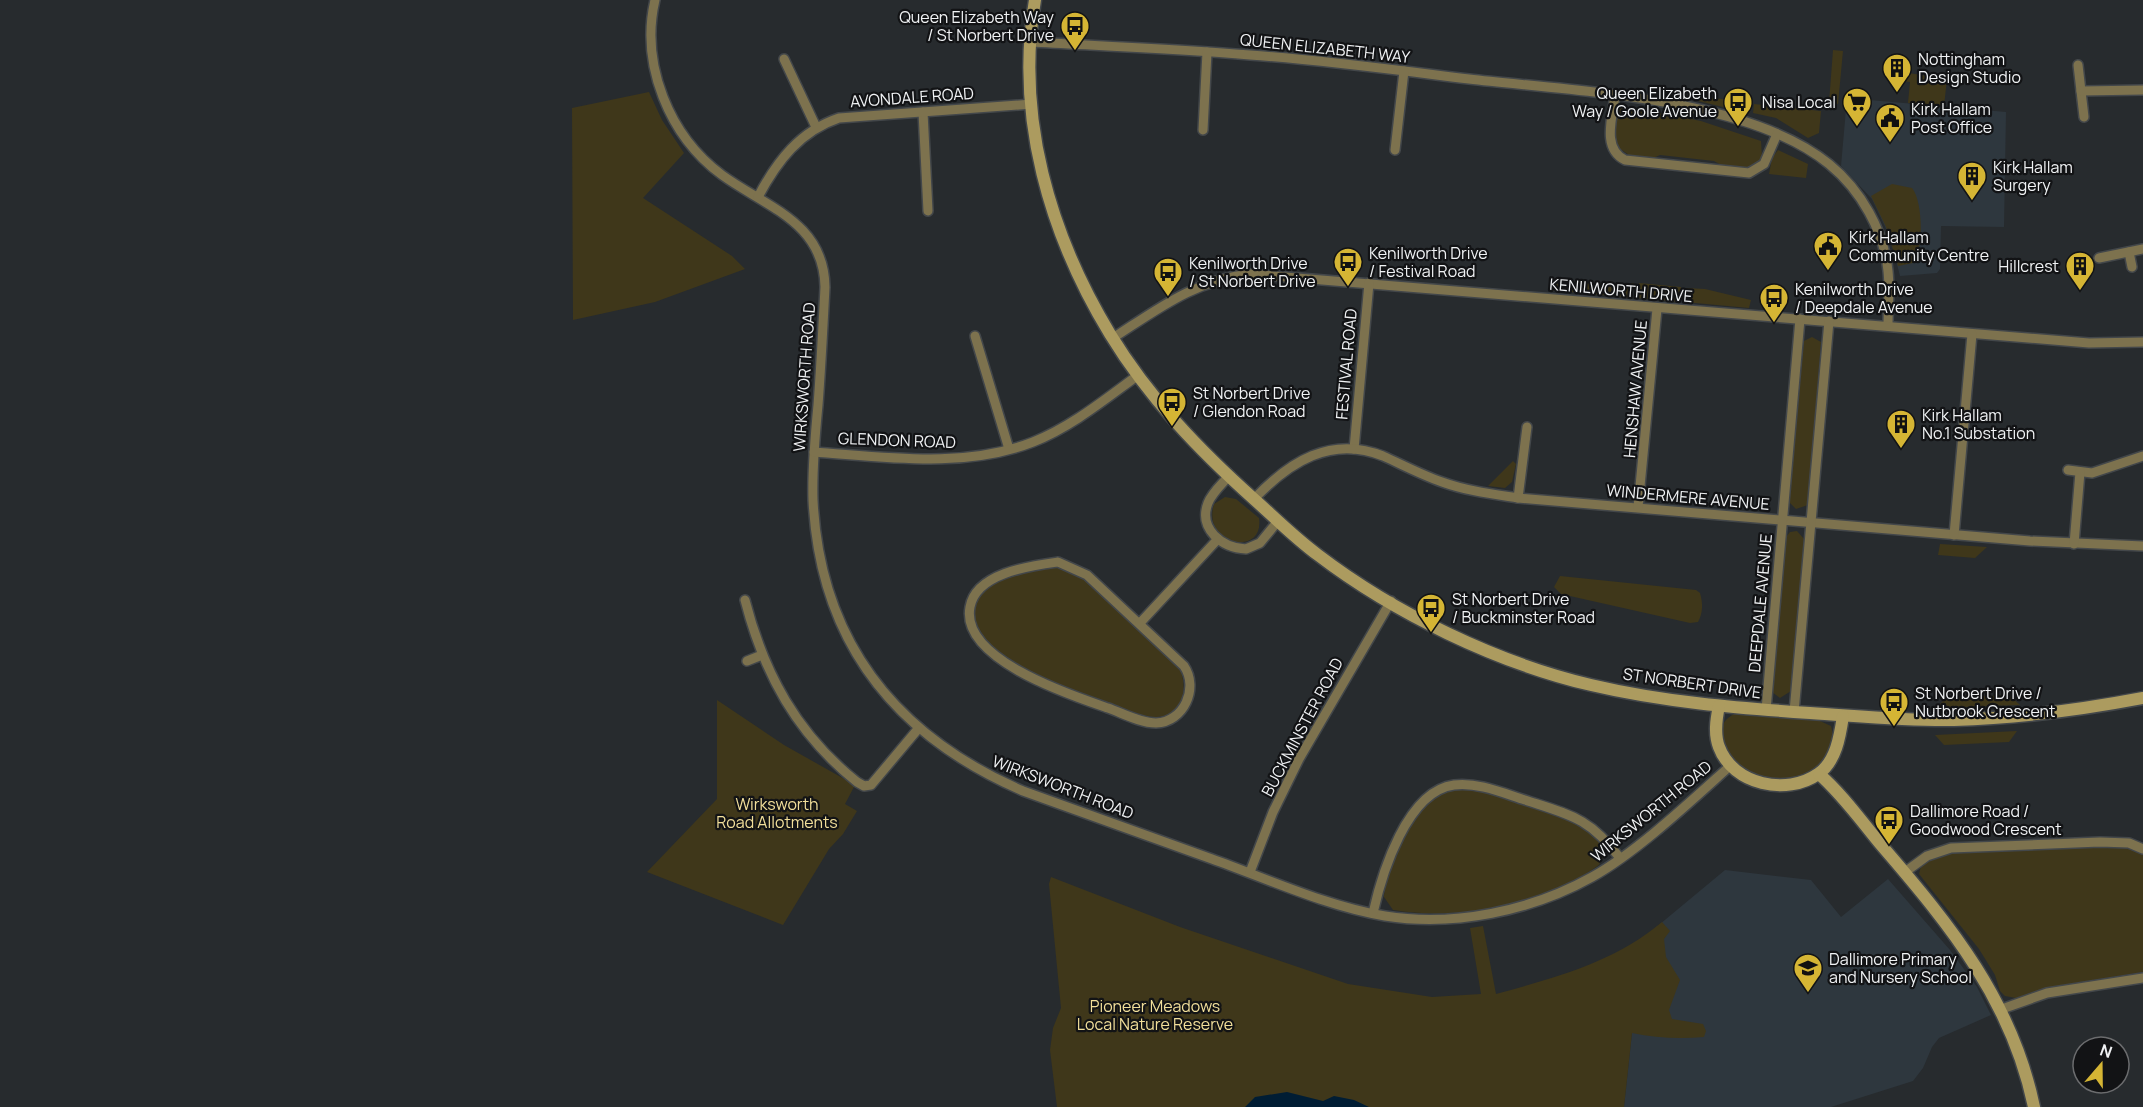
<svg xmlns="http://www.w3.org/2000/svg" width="2143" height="1107" viewBox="0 0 2143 1107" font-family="Manrope,sans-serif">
<rect width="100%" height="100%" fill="#272b2e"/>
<!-- built -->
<g fill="#2e373e">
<path d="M1847,98L2006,112L2004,227L1941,226L1940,269L1937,273L1900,276L1890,237L1872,199L1841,166Z"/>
<path d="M1725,870L1811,880L1841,917L1888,879L1950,950L1977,987L1991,1015L1939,1038L1932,1047L1923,1068L1913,1081L1831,1107H1624L1642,939Z"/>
</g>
<!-- green -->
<g fill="#3f371a">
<path d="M1833,50L1843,51L1838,104L1829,103Z"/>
<path d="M1889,70L1947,79L1944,106L1908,103L1910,82L1888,79Z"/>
<path d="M649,92L662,120L684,153L643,198L732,256L745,269L655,302L573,320L572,108Z"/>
<path d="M1695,96L1748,102V113L1694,100Z"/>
<path d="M1754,104L1821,111L1819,133L1808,138L1776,118L1753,113Z"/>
<path d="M1623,106L1701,121L1761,141L1762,157L1758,163L1747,169L1723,166L1714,161L1660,155L1651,159L1632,157L1616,146L1613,137L1618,109Z"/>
<path d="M1778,150L1808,164L1806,178L1769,174L1772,158Z"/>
<path d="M1892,184L1912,188C1923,201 1924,250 1913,263L1898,266L1886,227L1871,196Z"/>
<path d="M1634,283L1632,298L1550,290V284Z"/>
<path d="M1639,283L1681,287L1679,302L1638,298Z"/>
<path d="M1685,288L1705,289L1751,300L1749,308L1684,302Z"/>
<path d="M1812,337L1821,342L1808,505L1796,509L1789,502L1804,341Z"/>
<path d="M1513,461L1516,464L1512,482L1505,488L1488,486Z"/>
<path d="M1225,497L1236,499L1259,518C1265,558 1201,545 1214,504Z"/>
<path d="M1797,531L1804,539L1791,691L1780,698L1772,692L1786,537L1790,532Z"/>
<path d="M1940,544L1987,547L1975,558L1938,555Z"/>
<path d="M1057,566L1084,579L1177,663C1189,683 1186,716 1156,717C1142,717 1129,710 1116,706C1078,693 994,665 976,627C971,618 973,610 977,601C985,578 1035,568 1057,566Z"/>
<path d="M1560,576L1696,590L1700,593C1703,603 1703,613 1698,622L1690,623L1561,594L1554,587Z"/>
<path d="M2009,695L2020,705L1936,708L1946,698Z"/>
<path d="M717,700L784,745L855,785L845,804L857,811L843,834L829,849L783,925L647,872L717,799Z"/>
<path d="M1736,713L1820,721L1831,726C1835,739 1832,750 1824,760C1777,820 1684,737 1736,713Z"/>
<path d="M2017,731L2009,742L1944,745L1935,735Z"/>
<path d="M1462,787L1477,789L1574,819L1602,842L1603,857L1599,865C1544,905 1460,921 1393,910L1384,897C1387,869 1414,802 1443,791C1449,789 1456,788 1462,787Z"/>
<path d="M2063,846H2128L2143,854V972L2063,985L2016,998L2005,996L2000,991L1995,975L1979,949L1919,874L1921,866L1939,855L1956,852Z"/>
<path d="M1051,877L1180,927L1348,984L1432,997L1481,994L1470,928L1483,926L1496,994C1554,978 1615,962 1662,922L1670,931L1664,939L1666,957L1680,980L1669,1010L1672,1019L1703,1024L1706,1031L1704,1037C1680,1039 1655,1038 1632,1033L1624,1107H1057L1050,1050L1053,1028L1061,1008L1049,884Z"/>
</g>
<!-- water -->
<path fill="#001d34" d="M1287,1092L1323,1101L1334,1096L1354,1100L1369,1107H1245L1255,1097Z"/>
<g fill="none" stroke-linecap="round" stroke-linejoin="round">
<!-- street casing -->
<g stroke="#43474a" stroke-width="12">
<g id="street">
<path d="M655,0C640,64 669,136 722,175C766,207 824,222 825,287C823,326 821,366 818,405C815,436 812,469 813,500C820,642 896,736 1023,791C1086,814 1149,836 1212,859C1268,879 1326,906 1385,916C1454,927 1531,911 1592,877C1637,852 1691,801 1730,766"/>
<path d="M1031,42C1104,46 1177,49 1250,55C1323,60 1396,70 1469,79C1572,91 1747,97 1829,164C1861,190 1884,231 1888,271C1890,289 1888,308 1888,326"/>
<path d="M784,59L816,127"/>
<path d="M2078,65L2084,117"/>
<path d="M2081,91L2143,90"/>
<path d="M1615,95C1613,116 1601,148 1625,160L1749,173L1764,164L1777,134"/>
<path d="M923,112L928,211"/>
<path d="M1203,130L1207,52"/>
<path d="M1395,150L1404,71"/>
<path d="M758,197C777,161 800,131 839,118L1032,104"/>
<path d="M2129,252L2132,267"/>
<path d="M2099,258L2143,249"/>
<path d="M975,336L1009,449"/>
<path d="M1113,338C1158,309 1195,280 1250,274L2089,343L2143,342"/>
<path d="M1354,449L1369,283"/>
<path d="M814,452C886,457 964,469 1033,442C1071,427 1104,400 1137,376"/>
<path d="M2068,470L2092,473L2143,456"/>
<path d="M1228,477C1221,485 1212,493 1208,503C1198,529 1222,548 1246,549L1260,543L1278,521"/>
<path d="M1518,498L1527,427"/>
<path d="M1254,499C1289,462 1331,435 1383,456C1403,465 1422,475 1442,482C1467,491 1492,494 1518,498L2030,541L2143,546"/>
<path d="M1638,507L1657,309"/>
<path d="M1954,535L1972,334"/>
<path d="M2074,544L2080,472"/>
<path d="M1058,562L1087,575L1184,666C1199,688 1184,722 1156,723C1140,723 1122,713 1108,708C1070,695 960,659 970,607C976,573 1029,566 1058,562Z"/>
<path d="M745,600C764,674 797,734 857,782L864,786L871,785L918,729"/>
<path d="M1140,623L1217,540"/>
<path d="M747,661L762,655"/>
<path d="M1766,710L1800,319"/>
<path d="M1794,712L1829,321"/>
<path d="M1250,872L1273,812L1299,759L1391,601"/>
<path d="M1905,872L1927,856L1951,848L2100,842L2129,843L2143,849"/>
<path d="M1373,913C1382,873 1407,791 1454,785C1478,782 1503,793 1525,800C1571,815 1590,818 1620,858"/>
<path d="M2002,1009L2047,993L2143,978"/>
</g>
</g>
<!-- secondary casing -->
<g stroke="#43474a" stroke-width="15">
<g id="secondary">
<path d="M1035,0C1015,117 1050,235 1110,334C1149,398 1199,450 1255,500C1275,518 1295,538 1318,555C1394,613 1497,663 1591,685C1663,702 1737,708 1810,713C1858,716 1906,721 1954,720C2018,718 2080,710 2143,698"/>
<path d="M1719,706C1716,720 1714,734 1719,747C1733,785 1787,796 1818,774C1836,762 1840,736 1843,716"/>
<path d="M1819,774C1843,795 1862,822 1882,846C1951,926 2012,1001 2034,1107"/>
</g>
</g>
<!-- street -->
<use href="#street" stroke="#7d724e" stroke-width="9"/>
<!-- secondary -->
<use href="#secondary" stroke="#ac9b5f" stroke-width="12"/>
</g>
<!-- icons -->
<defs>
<g id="bus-pin" transform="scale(1.5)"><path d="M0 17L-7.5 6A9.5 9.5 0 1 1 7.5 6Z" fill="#d5b534" stroke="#121315"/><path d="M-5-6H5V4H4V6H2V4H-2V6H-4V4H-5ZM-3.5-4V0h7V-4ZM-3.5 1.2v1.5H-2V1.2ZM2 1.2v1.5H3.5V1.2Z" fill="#111"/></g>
<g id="building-pin" transform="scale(1.5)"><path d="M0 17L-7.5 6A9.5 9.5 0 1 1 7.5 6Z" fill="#d5b534" stroke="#121315"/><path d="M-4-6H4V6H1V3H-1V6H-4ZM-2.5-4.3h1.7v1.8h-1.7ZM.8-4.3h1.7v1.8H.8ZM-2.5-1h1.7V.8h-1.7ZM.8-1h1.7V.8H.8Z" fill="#111"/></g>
<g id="supermarket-pin" transform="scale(1.5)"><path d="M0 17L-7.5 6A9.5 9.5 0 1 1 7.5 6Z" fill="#d5b534" stroke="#121315"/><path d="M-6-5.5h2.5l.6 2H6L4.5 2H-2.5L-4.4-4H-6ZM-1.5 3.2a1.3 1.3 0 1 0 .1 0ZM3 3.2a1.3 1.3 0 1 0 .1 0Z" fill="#111"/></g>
<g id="civic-pin" transform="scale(1.5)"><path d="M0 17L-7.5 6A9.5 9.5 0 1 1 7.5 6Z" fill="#d5b534" stroke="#121315"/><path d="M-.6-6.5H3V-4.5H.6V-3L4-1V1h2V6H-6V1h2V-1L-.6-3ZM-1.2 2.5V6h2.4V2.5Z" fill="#111"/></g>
<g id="school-pin" transform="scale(1.5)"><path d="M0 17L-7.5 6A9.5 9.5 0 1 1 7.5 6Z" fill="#d5b534" stroke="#121315"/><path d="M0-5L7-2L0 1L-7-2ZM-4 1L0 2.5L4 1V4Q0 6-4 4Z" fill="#111"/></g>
</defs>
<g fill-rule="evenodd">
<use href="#bus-pin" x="1075" y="26"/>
<use href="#building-pin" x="1897" y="68"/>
<use href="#bus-pin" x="1738" y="102"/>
<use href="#supermarket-pin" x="1857" y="102"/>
<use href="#civic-pin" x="1890" y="118"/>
<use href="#building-pin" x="1972" y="176"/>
<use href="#civic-pin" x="1828" y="246"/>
<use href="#bus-pin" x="1348" y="262"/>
<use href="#building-pin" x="2080" y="266"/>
<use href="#bus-pin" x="1168" y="272"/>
<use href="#bus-pin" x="1774" y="298"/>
<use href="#bus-pin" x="1172" y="402"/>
<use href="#building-pin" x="1901" y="424"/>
<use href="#bus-pin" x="1431" y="608"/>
<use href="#bus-pin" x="1894" y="702"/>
<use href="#bus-pin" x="1889" y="820"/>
<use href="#school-pin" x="1808" y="968"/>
</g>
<g text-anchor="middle" stroke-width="4.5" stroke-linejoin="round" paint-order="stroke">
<!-- poi labels -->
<g font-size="16" fill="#f0f2f4" stroke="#121315" text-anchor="start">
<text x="1054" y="23" text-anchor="end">Queen Elizabeth Way<tspan x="1054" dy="18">/ St Norbert Drive</tspan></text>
<text x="1918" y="65">Nottingham<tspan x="1918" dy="18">Design Studio</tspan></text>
<text x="1717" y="99" text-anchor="end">Queen Elizabeth<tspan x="1717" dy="18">Way / Goole Avenue</tspan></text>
<text x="1836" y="108" text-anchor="end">Nisa Local</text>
<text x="1911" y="115">Kirk Hallam<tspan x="1911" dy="18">Post Office</tspan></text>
<text x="1993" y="173">Kirk Hallam<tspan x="1993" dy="18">Surgery</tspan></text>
<text x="1849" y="243">Kirk Hallam<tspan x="1849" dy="18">Community Centre</tspan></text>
<text x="1369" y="259">Kenilworth Drive<tspan x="1369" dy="18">/ Festival Road</tspan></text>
<text x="1189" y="269">Kenilworth Drive<tspan x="1189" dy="18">/ St Norbert Drive</tspan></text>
<text x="2059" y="272" text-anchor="end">Hillcrest</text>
<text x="1795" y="295">Kenilworth Drive<tspan x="1795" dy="18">/ Deepdale Avenue</tspan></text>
<text x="1193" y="399">St Norbert Drive<tspan x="1193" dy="18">/ Glendon Road</tspan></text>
<text x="1922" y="421">Kirk Hallam<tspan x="1922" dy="18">No.1 Substation</tspan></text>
<text x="1452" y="605">St Norbert Drive<tspan x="1452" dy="18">/ Buckminster Road</tspan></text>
<text x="1915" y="699">St Norbert Drive /<tspan x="1915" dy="18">Nutbrook Crescent</tspan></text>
<text x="1910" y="817">Dallimore Road /<tspan x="1910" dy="18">Goodwood Crescent</tspan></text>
<text x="1829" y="965">Dallimore Primary<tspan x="1829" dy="18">and Nursery School</tspan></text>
</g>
<!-- street labels -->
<g font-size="16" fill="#f0f2f4" stroke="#121315">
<text transform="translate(1325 48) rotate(6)" y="6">QUEEN ELIZABETH WAY</text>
<text transform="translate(912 97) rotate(-4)" y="6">AVONDALE ROAD</text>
<text transform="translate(1621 290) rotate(5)" y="6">KENILWORTH DRIVE</text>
<text transform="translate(1346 364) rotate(-85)" y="6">FESTIVAL ROAD</text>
<text transform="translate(804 377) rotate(-86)" y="6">WIRKSWORTH ROAD</text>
<text transform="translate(1635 389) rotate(-85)" y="6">HENSHAW AVENUE</text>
<text transform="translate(897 440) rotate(2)" y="6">GLENDON ROAD</text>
<text transform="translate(1688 497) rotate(5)" y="6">WINDERMERE AVENUE</text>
<text transform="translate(1760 603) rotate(-85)" y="6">DEEPDALE AVENUE</text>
<text transform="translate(1692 683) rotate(8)" y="6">ST NORBERT DRIVE</text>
<text transform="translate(1302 727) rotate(-62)" y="6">BUCKMINSTER ROAD</text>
<text transform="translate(1063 787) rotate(21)" y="6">WIRKSWORTH ROAD</text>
<text transform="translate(1651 811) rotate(-39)" y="6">WIRKSWORTH ROAD</text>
</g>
<!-- park labels -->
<g font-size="16" fill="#f2df9a" stroke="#121315">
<text x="777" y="810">Wirksworth<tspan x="777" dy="18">Road Allotments</tspan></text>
<text x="1155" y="1012">Pioneer Meadows<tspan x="1155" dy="18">Local Nature Reserve</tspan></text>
</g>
</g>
<!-- north arrow -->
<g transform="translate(2101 1065) rotate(20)"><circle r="28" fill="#121315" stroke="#6b6c6e" stroke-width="1.5"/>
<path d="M0-4.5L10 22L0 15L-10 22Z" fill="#d5b534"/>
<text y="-9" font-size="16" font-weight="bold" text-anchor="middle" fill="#f0f2f4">N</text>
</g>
</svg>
